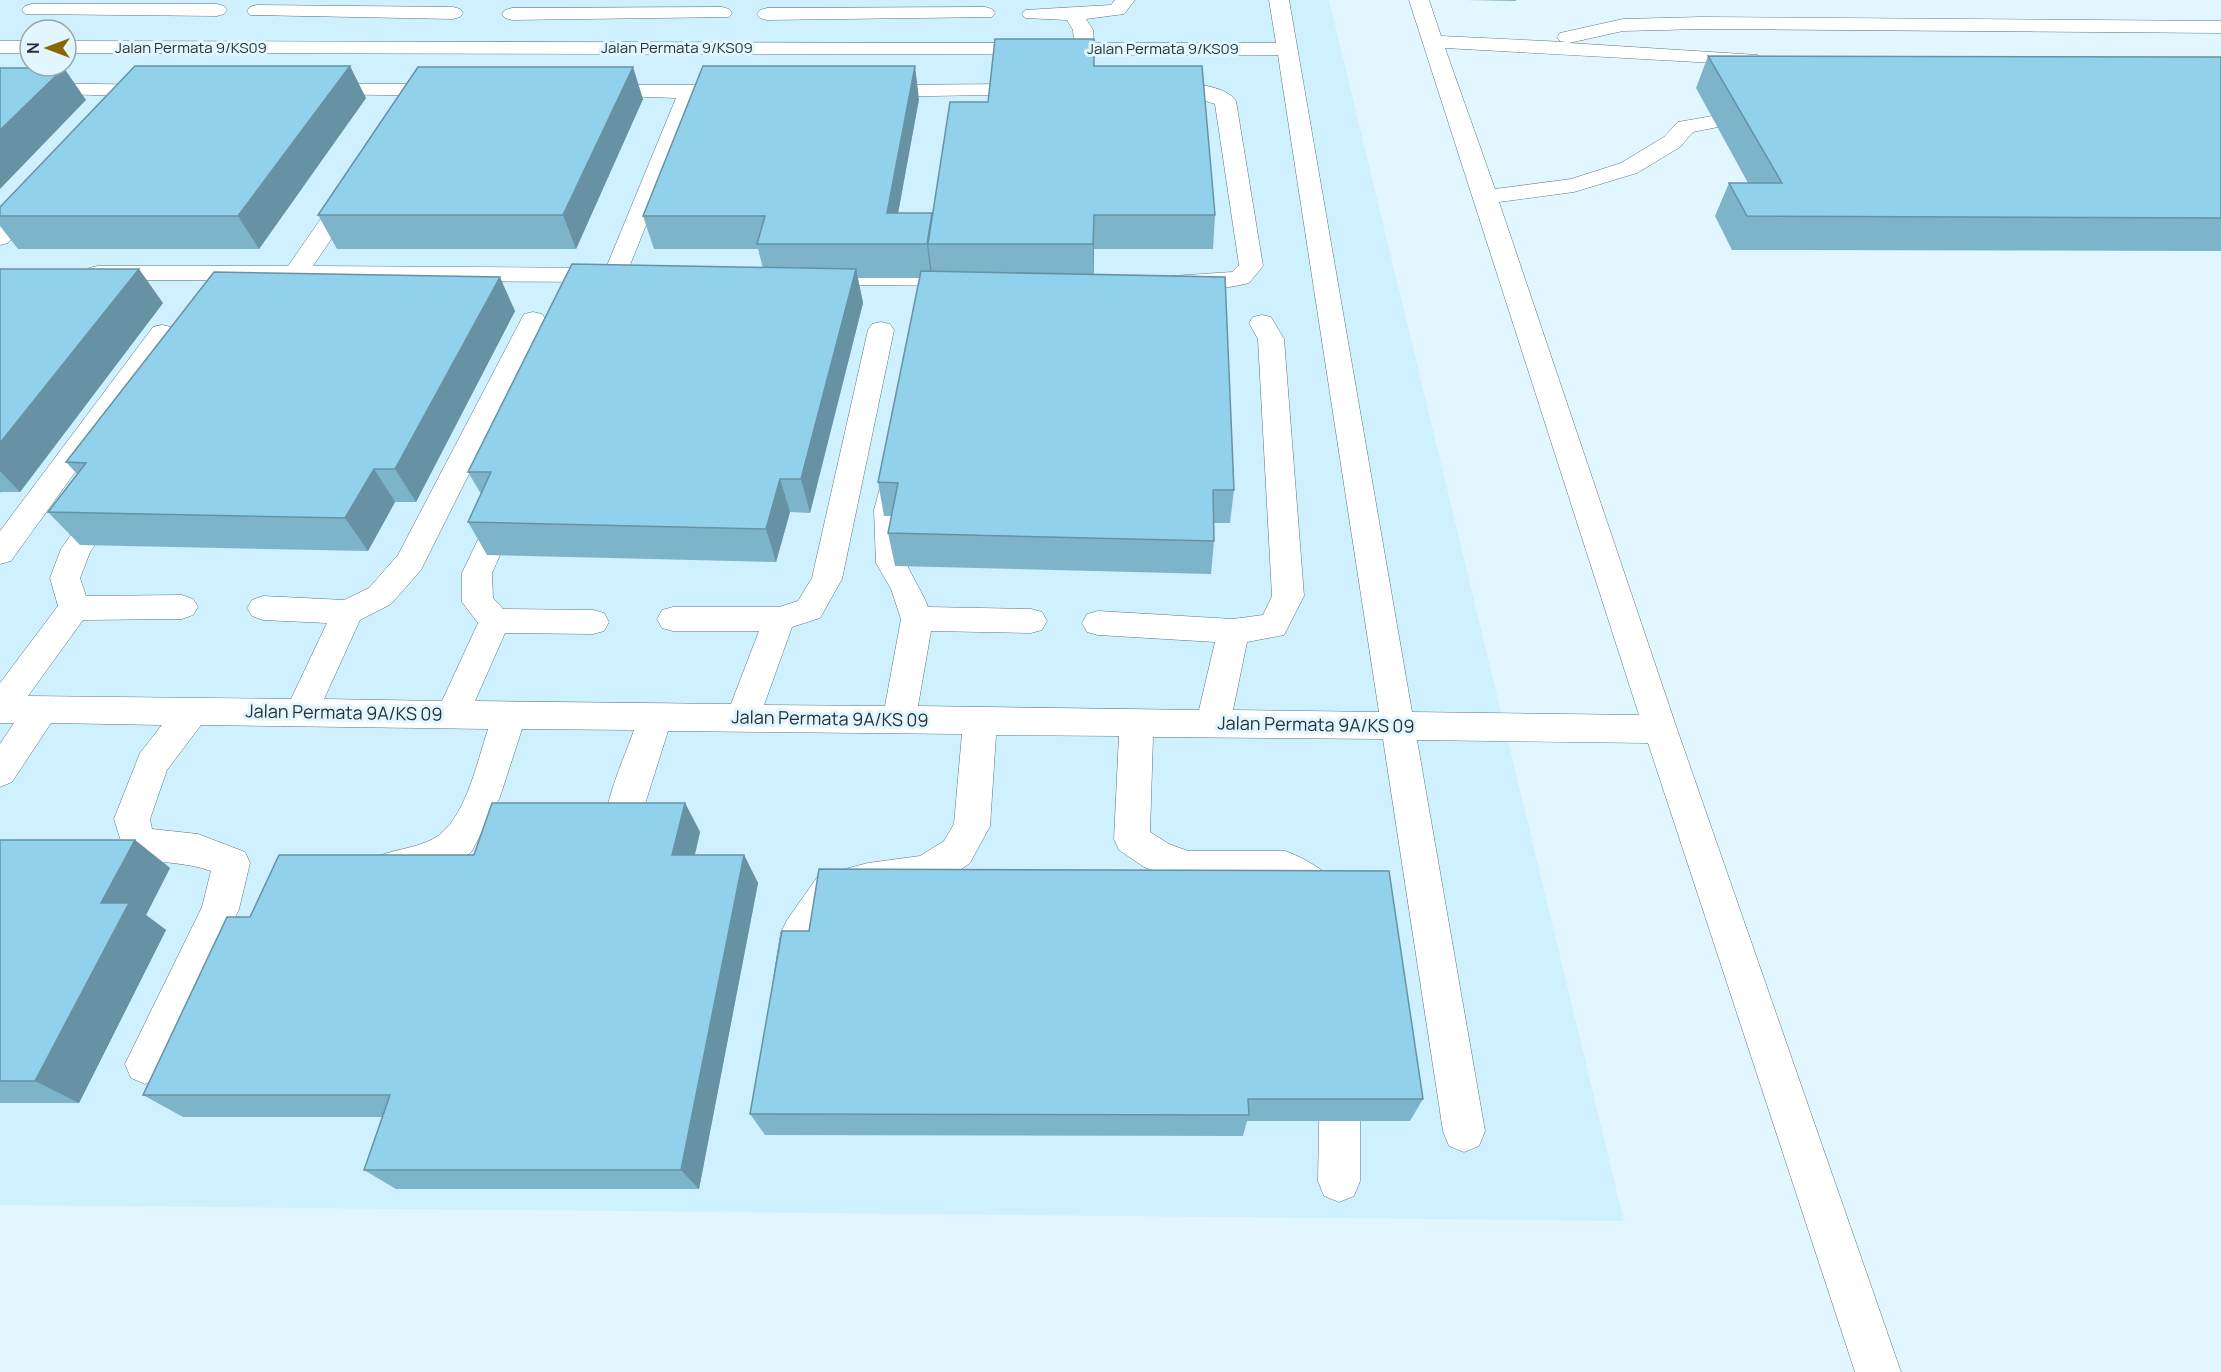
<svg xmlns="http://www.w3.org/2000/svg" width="2221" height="1372" viewBox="0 0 2221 1372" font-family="Manrope,sans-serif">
<rect width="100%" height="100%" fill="#e2f6ff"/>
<!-- built -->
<path fill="#cff0fe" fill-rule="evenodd" d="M0,0H1329L1624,1221L0,1205ZM30,30H66V66H30Z"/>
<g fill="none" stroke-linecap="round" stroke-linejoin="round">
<!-- minor casing -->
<g stroke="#587682" stroke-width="1">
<g id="minor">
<path d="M1115,0H1135L1124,14L1086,19L1093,30L1094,43H1276L1269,0H1289L1412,712L1639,715L1409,0H1429L1441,36L1565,42L1560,41L1557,37L1560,33L1623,19L1702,17L2221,21V33L1702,29L1623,31L1569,43L1758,55L1761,59L1758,63L1751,65L1445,48L1495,189L1571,179L1621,163L1664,137L1678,122L1718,115H1766L1769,120L1766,125L1718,127L1693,132L1680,147L1637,173L1574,192L1499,202L1677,729L1901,1372H1855L1648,743L1417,740L1485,1131L1479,1146L1464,1152L1449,1146L1443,1131L1383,739L1153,737L1150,832L1169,844L1188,851H1285C1301,856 1342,878 1342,897C1342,901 1339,906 1337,910L1324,915L1311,910L1308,903L1279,883H1188L1144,867L1119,850L1114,839L1119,736L996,735L990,826L970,863L940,884L927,888L868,895L843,902L818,937L812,976L807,989L793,994L779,989L774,976L781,932L787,920L818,876L868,863L920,856L944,841L954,824L962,734L668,731L640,820L639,848L634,859L621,864L608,859C592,825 622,765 634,730L522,729L500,797L472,851L459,862L419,877L392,883L379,878L374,867L379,856C396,849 416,848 433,839C465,822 477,762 488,729L201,725L167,770L150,819L152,829L198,834L245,852L250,863L239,909L159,1078L145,1084L131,1078L125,1064L202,907L211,871C184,861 153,864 125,854L114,819L140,753L162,725L51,723L12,782L0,787V744L14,723H0V683L58,606L50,578L61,549L96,500L106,497L116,500L121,507L90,552L80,578L86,596L182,595L193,599L198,607L193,615L182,619L83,620L28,696L291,699L327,623L263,620L252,616L247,608L252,600L263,596L344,600L369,588L398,555L524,314L533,312L542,314L546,320L421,570L391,604L360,620L324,699L442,701L478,623L462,602V573L494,506L504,502L514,506L519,513L492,573L493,598L503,609L593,610L604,613L609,622L604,631L593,634L505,633L475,701L731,704L759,631H673L662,628L657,619L662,610L673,607H779L798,601L812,578L868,330L872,324L881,322L890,324L894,330L842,579L820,618L792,627L764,705L885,706L901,619L891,589L876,563L874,510L884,473L888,466L898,463L908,466L912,473C906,502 900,531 906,561C908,571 924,594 928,607L1031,609L1042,612L1047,621L1042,630L1031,633L931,631L918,706L1199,710L1215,642L1098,635L1087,632L1082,623L1087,614L1098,611L1233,619L1263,615L1272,596L1258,339L1249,323L1253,317L1262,315L1271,317L1284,339L1304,596L1284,635L1247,642L1233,710L1379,712L1278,55L66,53V41L1074,43L1073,30L1067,20L1025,18L1022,14L1025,10L1111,5Z"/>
<path d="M32,4H217L224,6L227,10L224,14L217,16L25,14L22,10L25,6Z"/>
<path d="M257,5L453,7L460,9L463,13L460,17L453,19L250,15L247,11L250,7Z"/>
<path d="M722,7L729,9L732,13L729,17L512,20L505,18L502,14L505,10L512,8Z"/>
<path d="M985,7L992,9L995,13L992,17L767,20L760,18L757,14L760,10L767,8Z"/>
<rect x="0" y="41" width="30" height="12"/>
<path d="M1181,81C1197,85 1226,86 1236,101L1263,266L1249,283C1225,289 1196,292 1172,286L1169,281L1172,276L1232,272L1239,265L1215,104L1174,91L1171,87L1174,83Z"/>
<path d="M35,83L158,85L165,87L169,91L165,95L158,97L28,93L25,89L28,85Z"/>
<path d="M327,84H446L453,86L457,90L453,94L446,96L320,94L316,90L320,86Z"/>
<path d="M1034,84L1041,86L1045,90L1041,94L875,97L868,95L864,91L868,87L875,85Z"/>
<path d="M599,85H739L746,87L750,91L746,95L697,98L624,280L615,282L98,280L89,278L86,273L89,268L98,266H288L343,187L351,185L359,187L363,192L313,266L606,268L676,98L592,95L588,91L592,87Z"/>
<path d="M35,192L43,194L47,199L8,243L0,245V224L27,194Z"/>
<path d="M857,271L964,272L973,274L976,279L973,284L964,286L857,285L848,283L845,278L848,273Z"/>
<path d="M162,325L171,327L175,333L171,339L11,561L0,564V531L153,327Z"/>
<path d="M1340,1057L1354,1063L1360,1077V1181L1354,1196L1339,1202L1324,1196L1318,1181L1320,1077L1326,1063Z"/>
</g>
</g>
<!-- minor -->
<use href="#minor" fill="#fff" fill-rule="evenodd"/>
</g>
<!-- wall -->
<g fill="#7db4ca">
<path d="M1466,0H1516V1Z"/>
<path d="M1708,56L2221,57V251L1732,250L1715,216L1729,183H1748L1696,88Z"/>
<path d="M1095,66L1215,215L1213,249H1094V274L1234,490L1230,523H1214V541L1211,574L895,566L888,533L892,516H884L878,482L920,278H858L863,303L810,513L790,512L776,562L487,555L468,522L481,494L468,472L763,268L758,249H654L643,216L919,99L898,213L932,218L988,102Z"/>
<path d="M366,98L259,249H18L0,226V207Z"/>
<path d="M643,99L576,249H337L318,215Z"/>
<path d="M0,269L163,303L20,492H1L0,493Z"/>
<path d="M515,311L416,502H395L368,551L80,545L48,512L77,474L66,462Z"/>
<path d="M685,803L700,832L695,855H744L758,883L699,1189H396L364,1170L383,1117H183L143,1095L250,917L474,855Z"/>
<path d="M0,840H135L170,868L146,915L166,930L79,1103H0Z"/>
<path d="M782,931L1423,1099L1410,1121H1247L1243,1136L765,1135L750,1114Z"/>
</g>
<!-- shaded-wall -->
<g fill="#6692a4">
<path d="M350,66L366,98L259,249L238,216Z"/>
<path d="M915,66L919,99L892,246L887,213Z"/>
<path d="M633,67L643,99L576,249L563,215Z"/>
<path d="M64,68L86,100L0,189V130Z"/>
<path d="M932,213L936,244H928L932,273L931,278L927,244Z"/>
<path d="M1094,215V278L1093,244Z"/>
<path d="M139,269L163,303L20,492L0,471V443Z"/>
<path d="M856,269L863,303L810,513L801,479Z"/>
<path d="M500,277L515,311L416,502L395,469Z"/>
<path d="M374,469L395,502L368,551L345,518Z"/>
<path d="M780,479L790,512L776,562L766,529Z"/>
<path d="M685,803L700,832L688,883L672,855Z"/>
<path d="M135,840L170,868L146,915L166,930L79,1103L35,1081L101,903Z"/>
<path d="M744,855L758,883L699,1189L681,1170Z"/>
</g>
<!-- building -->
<g fill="#91d1eb" stroke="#6692a4" stroke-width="1.5">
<path d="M995,39H1094V66H1202L1215,215H1094L1093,244H928L950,102H988Z"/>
<path d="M1708,56L2221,57V218L1747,216L1729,183H1782Z"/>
<path d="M135,66H350L238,216H0V207Z"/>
<path d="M703,66H915L887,213H932L927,244H757L765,216H643Z"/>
<path d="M418,67H633L563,215H318Z"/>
<path d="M0,68H64L0,130Z"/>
<path d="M572,264L856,269L801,479H780L766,529L468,522L491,472H468Z"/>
<path d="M0,269H139L0,443Z"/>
<path d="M921,271L1225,277L1234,490H1213L1214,541L888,533L898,483L878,482Z"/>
<path d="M214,272L500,277L395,469H374L345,518L48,512L86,463L66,462Z"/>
<path d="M492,803H685L672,855H744L681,1170H364L390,1095H143L227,917H250L279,855H474Z"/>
<path d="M0,840H135L101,903H129L35,1081H0Z"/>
<path d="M819,869L1389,871L1423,1099H1248L1249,1115L750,1114L782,931H809Z"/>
</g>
<g text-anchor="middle" stroke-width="6" stroke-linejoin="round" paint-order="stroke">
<!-- far-street labels -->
<g font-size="15" fill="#253237" stroke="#e2f6ff">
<text x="191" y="53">Jalan Permata 9/KS09</text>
<text x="677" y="53">Jalan Permata 9/KS09</text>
<text x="1163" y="54">Jalan Permata 9/KS09</text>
</g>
<!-- street labels -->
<g font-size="18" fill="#253237" stroke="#e2f6ff">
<text transform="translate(344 713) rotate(1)" y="6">Jalan Permata 9A/KS 09</text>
<text transform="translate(830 719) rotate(1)" y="6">Jalan Permata 9A/KS 09</text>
<text transform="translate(1316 725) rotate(1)" y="6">Jalan Permata 9A/KS 09</text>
</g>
</g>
<!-- north arrow -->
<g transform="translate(48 48) rotate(270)"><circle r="28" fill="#e2f6ff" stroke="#96a8af" stroke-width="1.5"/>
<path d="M0-4.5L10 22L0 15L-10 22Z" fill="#8a6706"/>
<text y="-9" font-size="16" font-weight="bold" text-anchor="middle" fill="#253237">N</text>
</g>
</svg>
